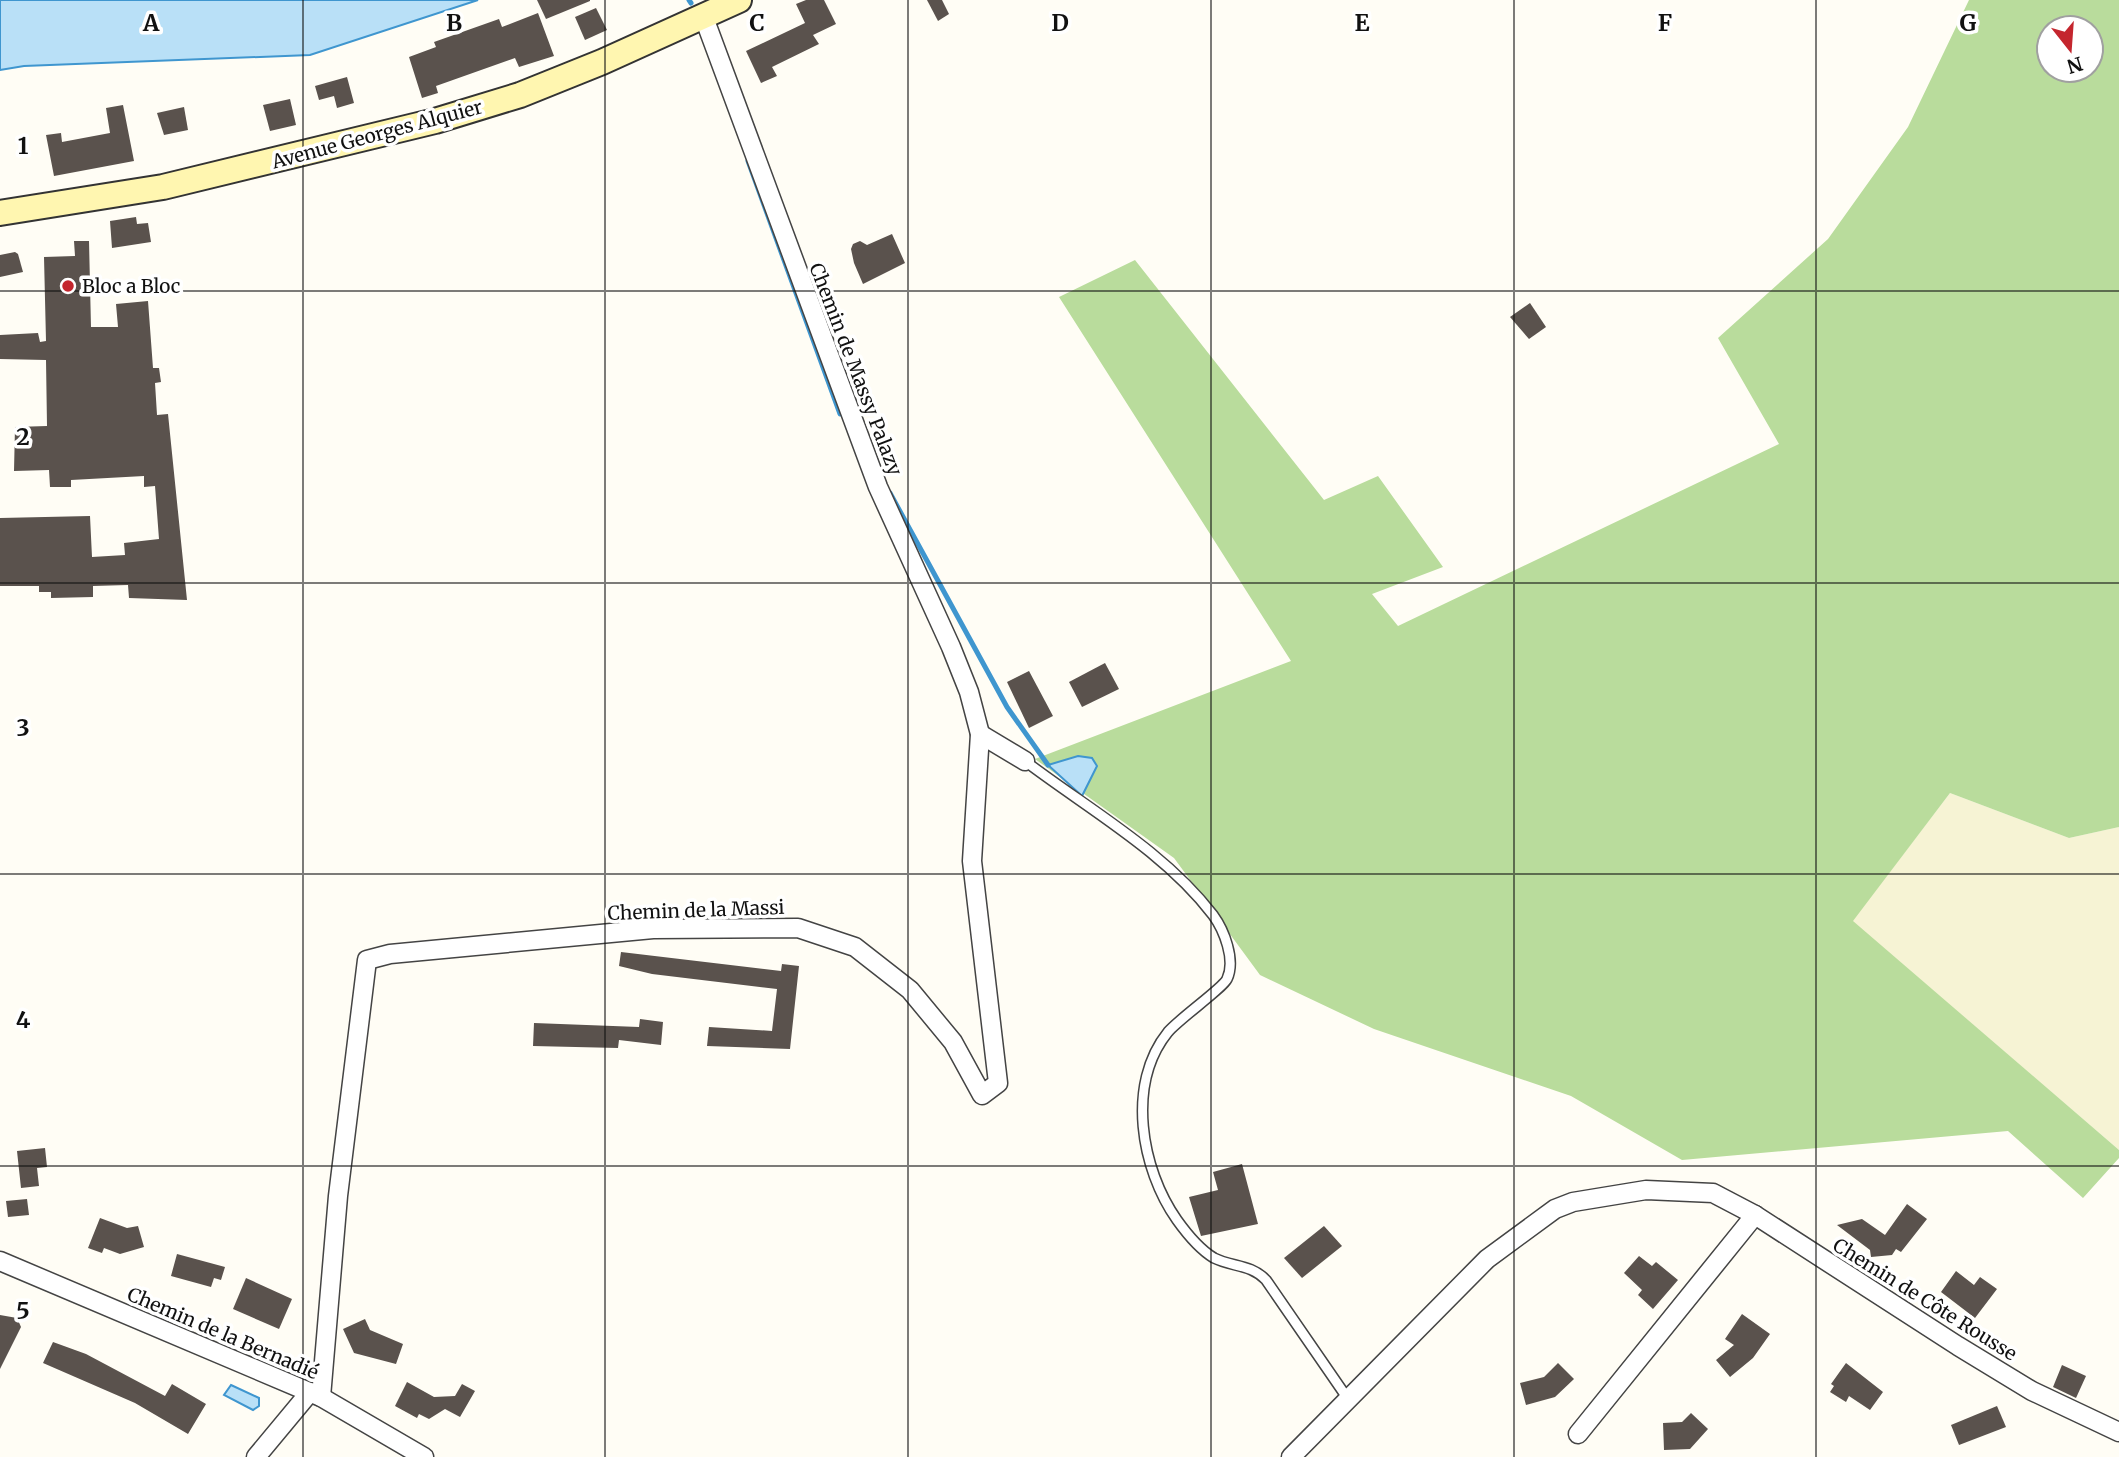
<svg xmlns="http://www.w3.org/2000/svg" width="2119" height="1457" viewBox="0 0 2119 1457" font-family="Merriweather,serif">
<rect width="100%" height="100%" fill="#fffdf5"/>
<!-- farmland -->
<path fill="#f6f3d4" d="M1950,793L2069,838L2119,827V1150L1852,921Z"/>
<!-- forest -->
<path fill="#b9dc9c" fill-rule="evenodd" d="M1969,0H2119V827L2069,838L1950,793L1853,921L2119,1150V1158L2083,1198L2008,1131L1682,1160L1571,1096L1374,1029L1260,975L1174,858L1035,759L1291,661L1059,297L1135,260L1324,500L1378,476L1443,567L1372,594L1398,626L1779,444L1718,338L1828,239L1908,127ZM2049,28H2091V70H2049Z"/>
<!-- water -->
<g fill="#b9e0f7" stroke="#3f96cf" stroke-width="2">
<path d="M0,0H478L310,55L24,66L0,70Z"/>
<path d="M1078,756L1092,758L1097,766L1082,796L1048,765Z"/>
<path d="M231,1385L259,1398V1406L253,1410L224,1395Z"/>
</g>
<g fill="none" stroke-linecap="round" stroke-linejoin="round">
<!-- stream -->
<g stroke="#3f96cf" stroke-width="5">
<path d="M689,0L691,3"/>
<path d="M748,161L840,414"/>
<path d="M890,493L1007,707L1048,765"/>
</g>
</g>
<!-- building -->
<g fill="#5a524d">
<path d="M537,0H590V1L546,19Z"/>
<path d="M806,0H824L836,24L813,35L819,44L772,67L777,76L761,83L746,51L805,23L796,4Z"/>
<path d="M927,0H942L949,14L938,21Z"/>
<path d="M596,8L607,30L585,40L575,17Z"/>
<path d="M538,13L554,56L519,67L515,58L436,86L438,93L422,98L409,57L436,47L434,42L499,19L502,27Z"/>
<path d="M347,77L354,103L337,108L334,96L319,100L315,86Z"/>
<path d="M290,99L296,125L270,131L263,105Z"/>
<path d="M123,105L134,161L54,176L46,135L61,133L62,142L110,133L106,108Z"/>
<path d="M184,107L188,130L164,135L157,113Z"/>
<path d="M136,217L137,224L148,223L151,242L112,248L110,221Z"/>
<path d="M892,234L905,263L863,284L854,263L851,249L853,244L860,241L867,245Z"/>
<path d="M74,241H89L91,327H118L116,304L148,301L153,368H159L161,382L155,383L157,415L168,414L187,600L129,598L128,585L93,586V597L51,598V592H39V586H0V518L90,516L92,557L125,555L124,543L159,539L155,486L144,487V476L71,480V487H50L49,470L14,471L15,427L47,426L46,360L0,359V335L38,333L40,342L46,341L44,257L75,256Z"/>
<path d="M15,252L18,254L23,272L0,277V255Z"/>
<path d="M1530,303L1546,327L1529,339L1510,317Z"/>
<path d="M1105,663L1119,689L1082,707L1069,682Z"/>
<path d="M1029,671L1053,716L1029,728L1007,682Z"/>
<path d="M621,952L781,971L782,964L799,966L790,1049L707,1046L709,1027L772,1031L777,989L652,974L619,966Z"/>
<path d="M640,1019L663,1022L661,1045L619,1040L618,1048L533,1046L534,1023L639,1027Z"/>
<path d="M45,1148L47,1167L37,1168L39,1186L21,1188L17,1151Z"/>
<path d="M1242,1164L1258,1224L1201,1236L1189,1197L1218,1190L1213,1172Z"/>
<path d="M27,1199L29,1215L8,1217L6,1201Z"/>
<path d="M1907,1204L1927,1219L1901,1252L1896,1249L1892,1255L1871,1257L1870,1250L1837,1225L1862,1219L1885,1235Z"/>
<path d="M100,1218L127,1228L138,1226L144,1247L120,1254L104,1248L102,1253L88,1248Z"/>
<path d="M1324,1226L1342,1246L1302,1278L1284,1258Z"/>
<path d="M177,1254L225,1267L221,1280L214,1278L211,1287L171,1276Z"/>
<path d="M1639,1256L1652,1266L1656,1262L1678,1280L1653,1309L1638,1295L1642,1290L1624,1273Z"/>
<path d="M1956,1271L1974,1285L1980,1277L1997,1289L1975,1318L1941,1292Z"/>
<path d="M246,1278L292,1299L279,1329L233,1309Z"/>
<path d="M1742,1314L1770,1334L1753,1358L1730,1377L1716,1360L1734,1345L1725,1339Z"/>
<path d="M0,1315L17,1318L21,1327L0,1369Z"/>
<path d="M365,1319L370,1330L403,1344L396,1364L354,1353L343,1329Z"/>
<path d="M53,1342L86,1354L165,1396L172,1384L206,1404L188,1434L135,1403L43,1363Z"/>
<path d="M1558,1363L1574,1379L1555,1397L1526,1405L1520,1383L1544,1377Z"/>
<path d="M1846,1363L1883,1392L1870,1410L1849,1396L1846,1402L1830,1392L1834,1386L1831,1384Z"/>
<path d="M2062,1365L2086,1376L2076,1398L2053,1387Z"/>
<path d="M407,1382L434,1397L455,1396L462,1384L475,1391L460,1417L445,1409L429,1419L419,1414L417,1418L395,1406Z"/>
<path d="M1997,1406L2006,1427L1959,1445L1951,1425Z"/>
<path d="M1691,1413L1708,1429L1690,1449L1664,1450L1663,1423L1682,1422Z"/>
</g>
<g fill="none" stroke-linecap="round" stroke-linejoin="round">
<!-- service casing -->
<g stroke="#444" stroke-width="12">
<path id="service" d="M1025,761C1088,809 1164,851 1213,915C1224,930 1236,960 1227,979C1223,988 1180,1018 1168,1032C1126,1084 1141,1169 1177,1220C1187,1234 1199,1249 1214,1258C1232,1267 1251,1264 1266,1280L1348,1399"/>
</g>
<!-- minor casing -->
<g stroke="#444" stroke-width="21">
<g id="minor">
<path d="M980,734L1025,761"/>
<path d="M0,1261L321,1397L424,1457"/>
<path d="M321,1397L338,1196L367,960L390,954L653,929L798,928L855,947L910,990L953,1042L982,1095L998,1083L972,861L980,734L969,692L951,647L878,487L703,15"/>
<path d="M1578,1434L1755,1215"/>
<path d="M256,1457L310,1392"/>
<path d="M1291,1457L1487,1259L1555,1209L1573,1202L1646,1190L1713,1193L1755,1215L1958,1346L2032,1391L2119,1432"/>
</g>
</g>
<!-- secondary casing -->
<g stroke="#333" stroke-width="28">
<path id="secondary" d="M0,213L163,187L435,121L520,95L602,62L739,0"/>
</g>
<!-- service -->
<use href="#service" stroke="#fff" stroke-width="9"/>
<!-- minor -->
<use href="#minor" stroke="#fff" stroke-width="18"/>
<!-- secondary -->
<use href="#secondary" stroke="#fff6b0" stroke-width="24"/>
</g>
<!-- grid -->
<path fill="none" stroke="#111" stroke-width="2" stroke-opacity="0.55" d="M303,0V1457M605,0V1457M908,0V1457M1211,0V1457M1514,0V1457M1816,0V1457M0,291H2119M0,583H2119M0,874H2119M0,1166H2119"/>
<!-- markers -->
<circle fill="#c4262e" stroke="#fff" stroke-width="2.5" cx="68" cy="286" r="7"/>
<g text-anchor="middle" stroke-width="7" stroke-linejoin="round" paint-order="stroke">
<!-- street labels -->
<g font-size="19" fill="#111" stroke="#fff">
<text transform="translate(377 134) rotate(-15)" y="7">Avenue Georges Alquier</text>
<text transform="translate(856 369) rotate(69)" y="7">Chemin de Massy Palazy</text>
<text transform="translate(696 910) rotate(-2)" y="7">Chemin de la Massi</text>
<text transform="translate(1925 1299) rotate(32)" y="7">Chemin de Côte Rousse</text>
<text transform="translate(223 1333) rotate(23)" y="7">Chemin de la Bernadié</text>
</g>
<!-- poi labels -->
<g font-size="19" fill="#111" stroke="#fff" text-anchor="start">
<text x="82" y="293">Bloc a Bloc</text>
</g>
</g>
<g font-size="23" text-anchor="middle" font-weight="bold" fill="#111" stroke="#fff" stroke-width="7" stroke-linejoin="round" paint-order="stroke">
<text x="151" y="31">A</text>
<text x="454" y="31">B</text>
<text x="757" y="31">C</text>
<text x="1060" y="31">D</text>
<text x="1362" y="31">E</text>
<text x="1665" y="31">F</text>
<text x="1968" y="31">G</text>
<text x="23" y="154">1</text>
<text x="23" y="445">2</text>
<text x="23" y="736">3</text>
<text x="23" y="1028">4</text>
<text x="23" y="1319">5</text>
</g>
<!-- north arrow -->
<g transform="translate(2070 49) rotate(163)"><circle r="33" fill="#ffffff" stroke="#a0a0a0" stroke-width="2"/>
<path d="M0-5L12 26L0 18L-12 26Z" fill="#c4262e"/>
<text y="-10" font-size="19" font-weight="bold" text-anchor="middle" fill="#111111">N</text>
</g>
</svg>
